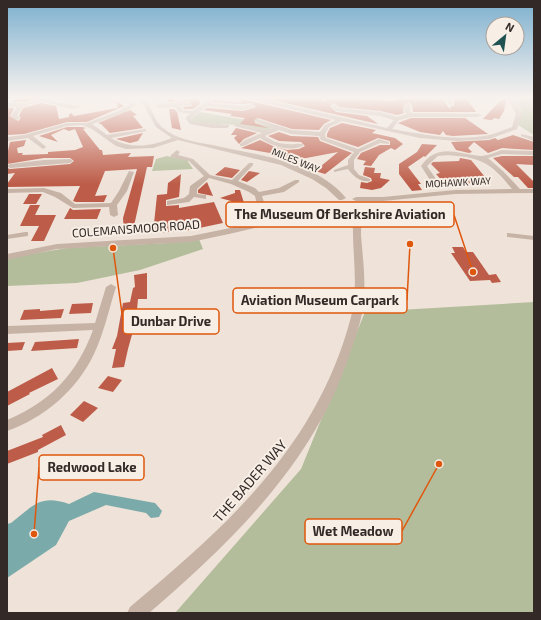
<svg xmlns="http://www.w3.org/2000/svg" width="541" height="620" viewBox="0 0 541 620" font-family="'Exo 2',sans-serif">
<rect width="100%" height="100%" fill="#efe3d9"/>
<!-- green -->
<g fill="#b4bd9b">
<path d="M514,97H534V135L518,125L522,113Z"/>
<path d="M200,112L246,120L259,116L255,123L274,127L267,131L239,125L198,123L193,121L192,118Z"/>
<path d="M167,156L187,160L193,169L152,171L156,159Z"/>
<path d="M199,239L203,249L140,270L77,283L7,286V258L67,248L168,243Z"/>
<path d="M534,302V613H175L301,469L365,312Z"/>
</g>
<!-- water -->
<path fill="#7aaaa9" d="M94,492L155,503L162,511L159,517L151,518L146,513L106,505L69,521L56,545L7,578V524L11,523C33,506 40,494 69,504Z"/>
<!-- building -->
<g fill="#bd5d49">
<path d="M20,97H41L25,102H12Z"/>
<path d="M167,97H173L174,101L198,99L200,104L193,109H184L183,107L192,106L190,101L168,102Z"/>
<path d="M251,97H321L320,99L324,102L330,97L390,101L398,100L399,98L414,97L443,100L450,109L451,106H454V98H461L467,99L476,112H413L412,105L409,102L404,105L403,111L404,113L397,115L381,111L339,107L334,103L330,106L336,112L367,116L378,124L272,100Z"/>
<path d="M241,99L331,120L324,124L319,130L292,129L258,118L254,120L255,123L268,128H267L240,124L245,118L230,116L232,114L204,110L207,108L243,111L256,107L252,103L243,104L212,102L214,100L241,103Z"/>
<path d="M501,100H506L504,111L499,119L494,118L492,120L483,119Z"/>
<path d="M117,101L124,106L87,122H67L24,134L7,135V108H14L10,116L18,121L21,118L19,116L23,108L41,103L56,106L59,119L69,117V115L71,113L74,116L118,108Z"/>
<path d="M169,109H174L177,112L181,130L172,128Z"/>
<path d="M130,110L137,115L133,116L143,128L110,133L101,124L98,123Z"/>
<path d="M411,118H465L488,134L453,136L446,135L443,131L440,135L420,132L398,123Z"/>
<path d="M342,123L376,130L372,133L395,138L403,144L395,150L391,148L379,155L371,166L363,165L366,161L357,159L361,153L380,145H390V141L378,138L358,147L327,137V134L330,128Z"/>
<path d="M67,127H82L86,128L83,129L100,150H102L103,155L131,153L128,157L154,156L152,167H147L132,235H124L123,218L137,169L105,171L95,196L107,195L104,202H76L73,201L80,186L7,187V184L15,173L7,174V168L10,169L70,164L74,161L70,158H44L7,164V155L10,142L26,140L24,146L17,148L18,153H23L22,155L48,154V152L75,150L83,147L75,129L69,131L64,129L51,135L58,142L39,136Z"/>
<path d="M236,128L257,133L244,139L239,144L234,138L237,135H231Z"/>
<path d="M279,132L291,136L318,137L320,141L352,153L325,174L315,171L338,152L301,159L278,158L272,156L276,154L241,148L260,140L275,147L287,150L299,149L305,146L301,142L279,141L268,136Z"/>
<path d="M143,133L138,141L130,143L116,139Z"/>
<path d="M513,135L534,142V150L502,148L488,153L474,142L468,148L472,152L469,153L456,150L451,142L489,140L495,138L498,140Z"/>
<path d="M422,144L437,145L425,157L424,156L408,167L421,184H418L422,190L412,191L399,174V164L417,152Z"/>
<path d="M502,156H534V165L516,164L534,182V188H528L518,177H514L493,158Z"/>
<path d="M460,158L471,160L490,183L445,184L436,174L440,173L431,164L433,162L459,161Z"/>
<path d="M225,167L240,170L232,178L215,175Z"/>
<path d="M365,167L375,168L374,173H381L380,178L390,180L381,188L372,190L360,188L361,182L367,183L372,181L371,178L363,175Z"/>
<path d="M249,171L260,173L247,182L241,180Z"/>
<path d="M181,174L179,197L166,200V206L179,205V208L214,202L223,223L185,231L153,233L157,195L167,194L168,183Z"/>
<path d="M207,182L213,196L198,193V190Z"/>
<path d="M235,190H240L249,219L238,220L237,207H234L231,201L220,198L235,193Z"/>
<path d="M29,194H42L36,204H23Z"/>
<path d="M30,205H40L35,215H56L44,241H31L39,226H20Z"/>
<path d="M70,208L73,210L101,209L97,219H64Z"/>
<path d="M452,247H463L466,252H473L489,275L496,274L501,282L492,283L490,280L470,281L451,253H455Z"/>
<path d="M147,273V299H138L135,331H133L128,349L124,367L112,368L116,349H112L117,336L123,303L130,302L133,288L135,287L134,275Z"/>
<path d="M93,303L91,313L69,314L72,304Z"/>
<path d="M40,309V311L64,309L61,318L20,320L24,310Z"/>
<path d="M79,339L77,348L31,351L35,342Z"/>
<path d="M25,342L22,350L7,351V343Z"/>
<path d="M52,368L58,379L29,393L30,394L7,406V392Z"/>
<path d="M108,376L122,380L113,392L98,388Z"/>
<path d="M84,401L98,408L83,422L70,415Z"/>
<path d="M61,425L66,435L38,450V452L7,464V451L43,437L42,435Z"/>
</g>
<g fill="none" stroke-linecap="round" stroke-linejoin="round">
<!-- minor -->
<g fill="#c6b3a6" fill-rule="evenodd">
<path d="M45,97H52L46,100L83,107L71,109L41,101L22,107L17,116L20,118L17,120L11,116L17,107H7V103H25Z"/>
<path d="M137,97H157L146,99C152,108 154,121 163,128C176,139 195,142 212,145C256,155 314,160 346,198L342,200H339L326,188L312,179L281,165L178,140L153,148L126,149L116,146L92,129L82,125L67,126L33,136L45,146L46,147L43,149L28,138L7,141V137L24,135L67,123H87L119,111L134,102L136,105L123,113L92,124L107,135L146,129V131L111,138C131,150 152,146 172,138L156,127L142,102Z"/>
<path d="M206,97H211L209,103L243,106L252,104L255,106L243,110L207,106L191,118L194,122L229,125V127L227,128H212L190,124L185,118L190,114L179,112L175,107L159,108L156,106L159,104L189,102L191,105L180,106L183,110L193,111L204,103Z"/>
<path d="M241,97L272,101L387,128L394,120L380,116L336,111L331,106L334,104L338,108L381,112L397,117L407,114L404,111L405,105L408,103L411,105L410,111L412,113L480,114L481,115L478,117H411L399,120L392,129C421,134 459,142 489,135C497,133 505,130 512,127L516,114L508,99H500L498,97H513L522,114L517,129L489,139L457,141L420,138L342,121L329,127L325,134L326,138L358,149L379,139L389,142V144L380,143L360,152L354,160V169L359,175L370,179V181C361,183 353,176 348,169L334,172V170L348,165V160L354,152L321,140L319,136L291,134L279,130L265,136C272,141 279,144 288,144C293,145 300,142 304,145C292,153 271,146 260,138C254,140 246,147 240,146V144L245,140L262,133L234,126V124L267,130L273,128L256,122L255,121L258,119L292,130L320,132L325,125L336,120Z"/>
<path d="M323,97H329L324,101L321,99Z"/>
<path d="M374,97H397C392,100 379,100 374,97Z"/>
<path d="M447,97H451L453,105H449Z"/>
<path d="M521,134L534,137V141L521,136Z"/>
<path d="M177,150L180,152L178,155L193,159L210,175L232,180L249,163H253V165L238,181L255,188L259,192L279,188L295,180H299V182L284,192L262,196L265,205L276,218L342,204L346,206L342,208L229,234L191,242L57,249L7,260V254L57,244L191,236L269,220L257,205L255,196L249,192L231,184L209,178L197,189V194L206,195V199L194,197L189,202L167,205V201L184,198L189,194L190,186L204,176L189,161L171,157V155Z"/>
<path d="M502,150L534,151V155L502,154L488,158L504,172L520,189H534V193L455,194L383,201H356L352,199L356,197H383L455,190L512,189C496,169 485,158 457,156C451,155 444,155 438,156L427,166L438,182L434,184L432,183L421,166C438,142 457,154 481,156C487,156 496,152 502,150Z"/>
<path d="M44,160L70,159L73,161L70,163L10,168L7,166L10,164Z"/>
<path d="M129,171L134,172L127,191L117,205L118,215L114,217L110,215L109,207L73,208L55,197L43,192L7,193V189L44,188L61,193L75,204L111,203L119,191Z"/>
<path d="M354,205H360L361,210C362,218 361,227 361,235C363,261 367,287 362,313C359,329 353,344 348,359C312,465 231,542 149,613H127L130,607C228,525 317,446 351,317C359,286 352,254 353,223C354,218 352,210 354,205Z"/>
<path d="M25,232H28V236L7,239V235Z"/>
<path d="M507,233L534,236V240L507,237Z"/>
<path d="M111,284L116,287C109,309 104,333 94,354C77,390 44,418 7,431V420C50,402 77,374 93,330L7,334V326L95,323L106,287Z"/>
</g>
</g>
<!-- sky -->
<linearGradient id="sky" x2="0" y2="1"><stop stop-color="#7cb0cf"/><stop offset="0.53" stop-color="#f8f2ee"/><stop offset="1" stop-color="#f8f2ee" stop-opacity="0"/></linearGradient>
<rect width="541" height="184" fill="url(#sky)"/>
<g text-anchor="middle" stroke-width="4" stroke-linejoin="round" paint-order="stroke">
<!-- far-street labels -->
<g font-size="10" fill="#332a27" stroke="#f7eee5">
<text transform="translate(296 160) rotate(22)" y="4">MILES WAY</text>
<text transform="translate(458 182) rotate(-3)" y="4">MOHAWK WAY</text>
</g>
<!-- street labels -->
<g font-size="12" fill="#332a27" stroke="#f7eee5">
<text transform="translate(136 229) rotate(-4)" y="4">COLEMANSMOOR ROAD</text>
</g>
<!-- near-street labels -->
<g font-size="14" fill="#332a27" stroke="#f7eee5">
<text transform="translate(250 481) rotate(-49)" y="5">THE BADER WAY</text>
</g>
</g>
<!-- callouts -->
<path fill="none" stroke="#df570d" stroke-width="1.5" d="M473 272L454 215M410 244L407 300M113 248L123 321M34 534L39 467M439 464L402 531"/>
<g fill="#df570d" stroke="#f7eee5" stroke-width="1.5">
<circle cx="473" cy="272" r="4"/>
<circle cx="410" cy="244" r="4"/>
<circle cx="113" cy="248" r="4"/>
<circle cx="34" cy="534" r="4"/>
<circle cx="439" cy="464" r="4"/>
</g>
<g fill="#f7eee5" stroke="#df570d" stroke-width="1.5">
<rect x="226" y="202" width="228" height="25" rx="4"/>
<rect x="233" y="288" width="174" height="25" rx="4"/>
<rect x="123" y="309" width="96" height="25" rx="4"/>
<rect x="39" y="455" width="105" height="25" rx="4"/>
<rect x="305" y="519" width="97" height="25" rx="4"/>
</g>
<g font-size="13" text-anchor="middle" font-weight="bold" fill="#332a27">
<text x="340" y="219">The Museum Of Berkshire Aviation</text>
<text x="320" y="305">Aviation Museum Carpark</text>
<text x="171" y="326">Dunbar Drive</text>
<text x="92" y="472">Redwood Lake</text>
<text x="353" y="536">Wet Meadow</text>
</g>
<!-- border -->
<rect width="541" height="620" fill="none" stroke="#332a27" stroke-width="16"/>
<!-- north arrow -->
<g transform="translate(505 36) rotate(29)"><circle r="19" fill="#f7eee5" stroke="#a9a099"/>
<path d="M0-3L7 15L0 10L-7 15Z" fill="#1f5151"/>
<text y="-6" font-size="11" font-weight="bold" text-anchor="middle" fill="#332a27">N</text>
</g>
</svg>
